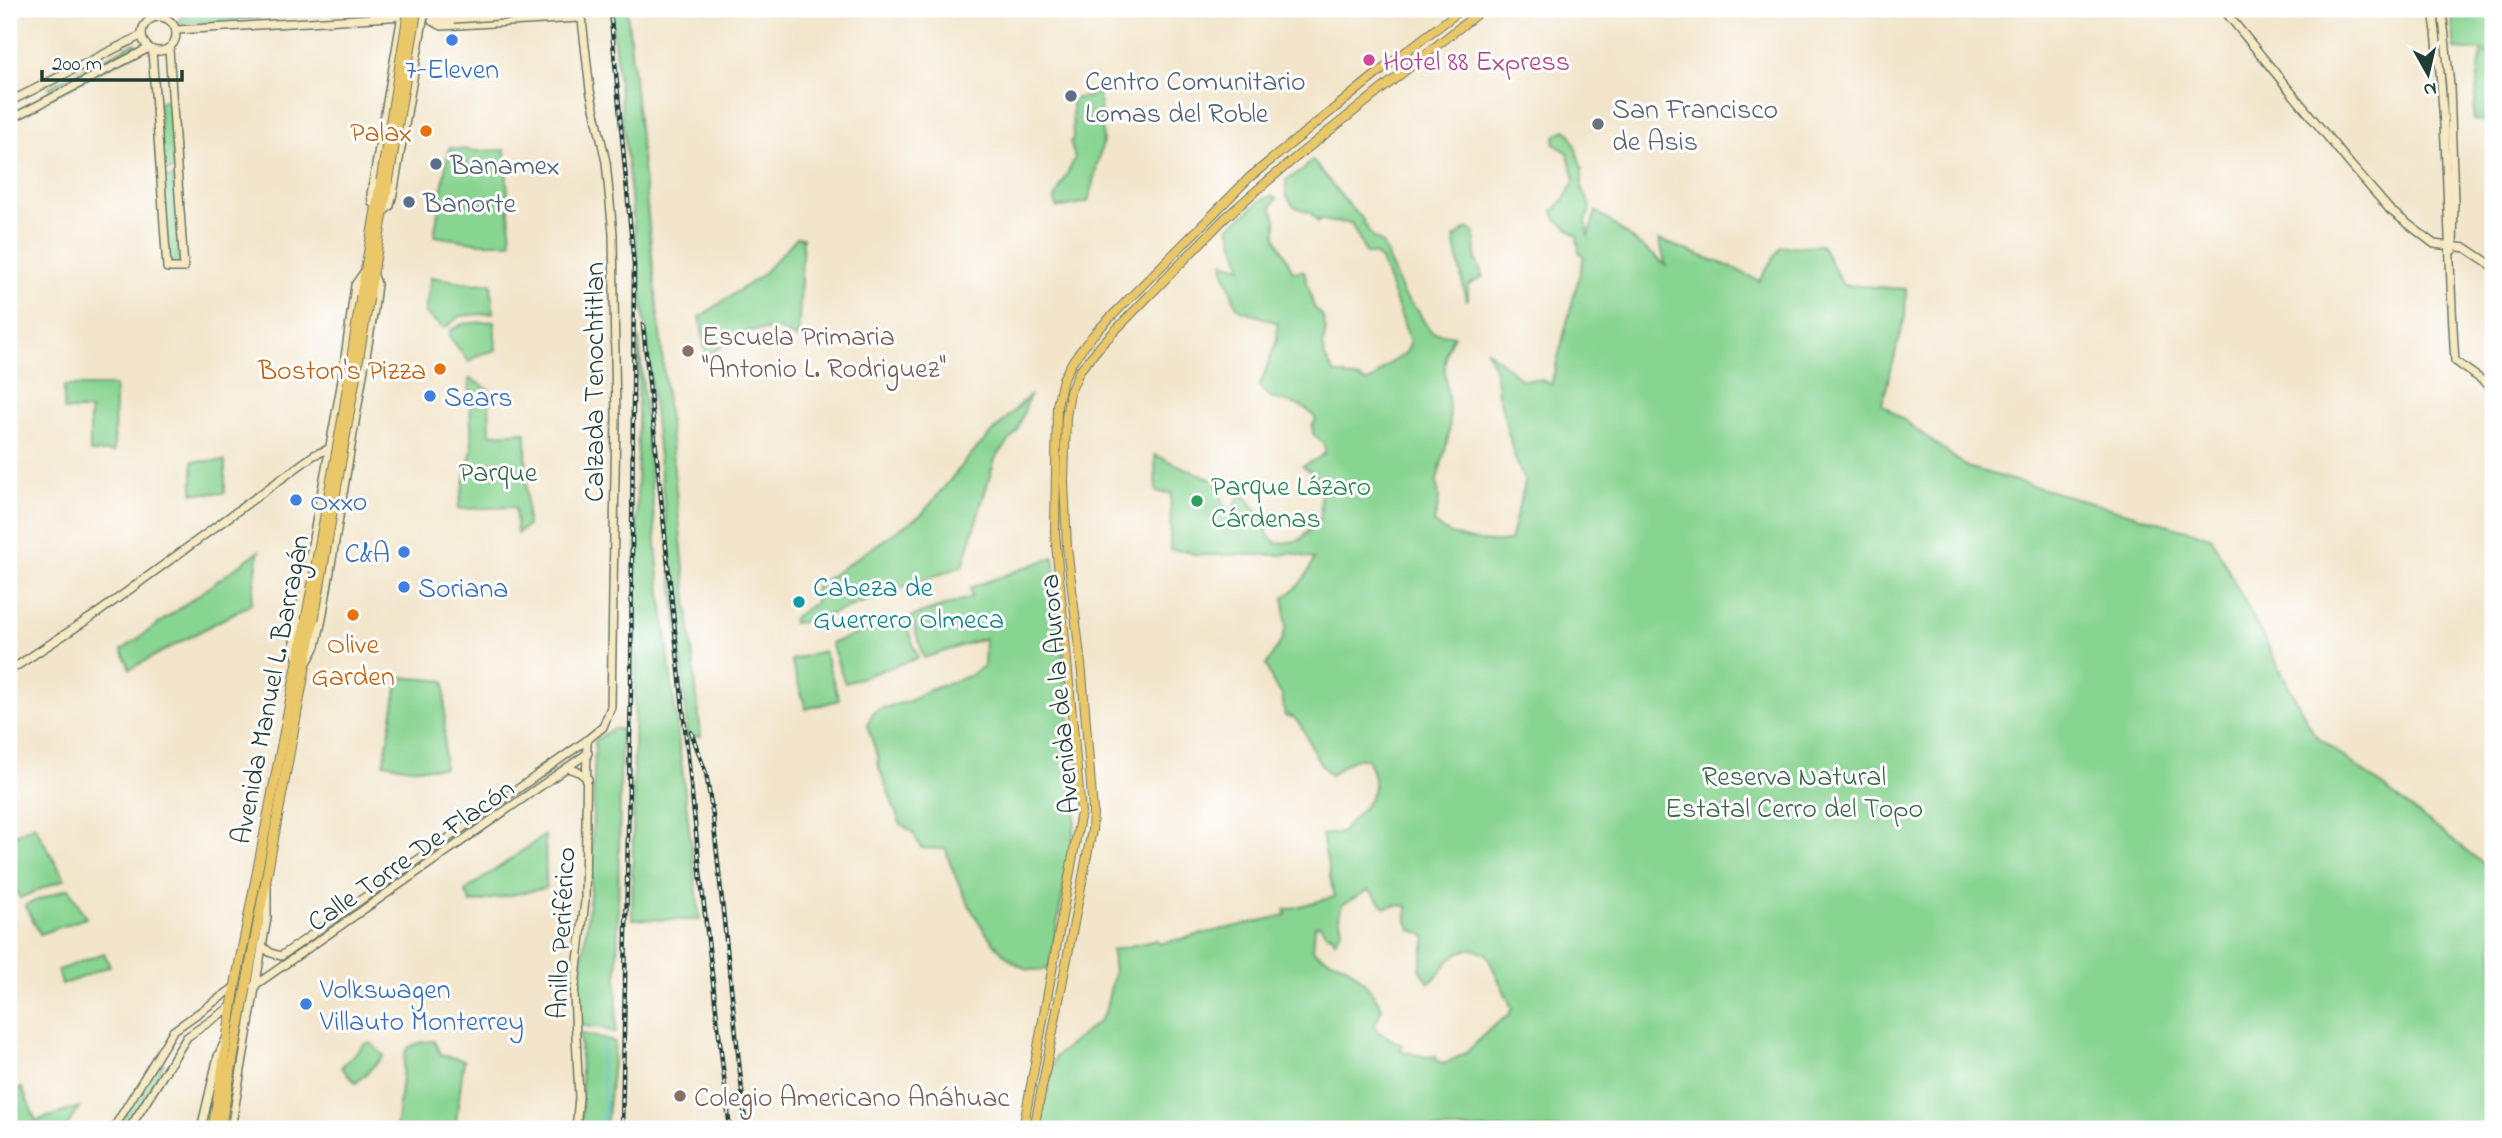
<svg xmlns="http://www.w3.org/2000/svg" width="2502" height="1138" viewBox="0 0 2502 1138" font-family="'Indie Flower',sans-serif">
<rect width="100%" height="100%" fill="#fff"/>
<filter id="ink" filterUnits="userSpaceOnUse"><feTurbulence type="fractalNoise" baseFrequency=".0143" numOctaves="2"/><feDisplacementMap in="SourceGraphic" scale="14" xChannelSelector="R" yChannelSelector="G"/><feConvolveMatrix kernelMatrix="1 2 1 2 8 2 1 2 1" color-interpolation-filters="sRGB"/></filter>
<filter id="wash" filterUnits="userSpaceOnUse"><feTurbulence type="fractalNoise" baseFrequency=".00686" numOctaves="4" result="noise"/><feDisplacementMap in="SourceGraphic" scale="28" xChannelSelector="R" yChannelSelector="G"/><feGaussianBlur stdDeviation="1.57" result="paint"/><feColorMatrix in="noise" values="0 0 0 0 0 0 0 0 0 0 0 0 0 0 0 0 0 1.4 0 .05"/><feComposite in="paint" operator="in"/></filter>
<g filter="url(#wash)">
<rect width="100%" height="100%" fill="#f2e5cb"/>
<!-- green -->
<g fill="#88d491" stroke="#548862" stroke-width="2" fill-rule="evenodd">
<path d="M188,9H254L259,18L181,24L179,20Z"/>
<path d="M2451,9H2493V52L2455,49Z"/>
<path d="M627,10L701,736L687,737L685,697L611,12Z"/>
<path d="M135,43L139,50L53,96L49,87Z"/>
<path d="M2481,54L2493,55V122L2473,120Z"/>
<path d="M1099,92L1103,142L1088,202L1057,208L1055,198L1075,158L1070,141L1073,140L1072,102L1077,98L1091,97V93Z"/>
<path d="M169,100L174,170L163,171L158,102Z"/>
<path d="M1565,130L1571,134L1582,169V189L1591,208L1586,219L1588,237L1596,211L1666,265L1659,240L1731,267L1759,281L1781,247L1821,245L1843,285L1906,289L1905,317L1882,404L1967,467L2211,537L2314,734L2493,871V1129H1039L1055,1057L1099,1021L1105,1012L1114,974L1112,950L1157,940L1158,944L1286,915L1285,910L1334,897L1322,835L1341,833C1361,807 1387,796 1367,759C1354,756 1341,767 1331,775C1310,758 1311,732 1293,717L1285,716L1282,695L1274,685L1266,665L1282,640L1286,627L1284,597C1299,588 1308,575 1314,559L1291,553L1280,555H1195L1187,551L1170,550L1171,493L1156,492L1155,455L1215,481L1226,510L1232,511L1239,497L1243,494L1261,515L1269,537L1278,544L1300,540L1321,518L1320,484L1317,477L1303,466C1309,463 1320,458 1325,453C1326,445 1320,438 1313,434L1312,426L1316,420C1302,395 1270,408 1260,386L1277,339L1278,323L1241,310L1236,305L1225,274L1223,262L1242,267L1229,227L1263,199L1272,196L1277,199L1271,206L1276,220V237L1293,272L1304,271L1314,307L1322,315L1326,330L1323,345L1325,358L1335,374H1344L1347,377L1360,379L1366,382C1378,379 1379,372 1388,365C1398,357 1408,357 1410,341L1381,260L1374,254H1366L1351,223L1331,222L1320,219L1318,222L1311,213L1293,206L1286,195V180L1303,170L1312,160L1352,209L1361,217L1372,237L1382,243L1403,295L1419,312L1424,322L1432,332L1454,336C1434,365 1454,399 1449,432C1447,449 1440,465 1437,481C1436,487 1439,491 1439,497C1439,506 1435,515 1434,524C1454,540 1485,544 1510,541L1525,483L1515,458L1498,393L1495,368L1486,349L1521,379L1542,380L1551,385L1584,257L1579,252L1577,236L1556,219L1553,211L1563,201L1575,180L1567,152L1554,144L1555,136ZM1369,890L1385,907L1396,905L1407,906V922L1411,930L1423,934L1426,938L1420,969L1429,983C1446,972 1445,954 1469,949C1475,948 1481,953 1486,953L1512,1008L1509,1015L1492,1027L1466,1053L1444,1064L1436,1060V1056L1427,1057L1401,1051L1402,1045L1377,1031L1375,1025L1382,1009C1375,995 1359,973 1344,965C1333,960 1322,958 1313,950L1315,926L1320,925L1327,935L1331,934L1335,941L1342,929L1339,916L1342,905Z"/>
<path d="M449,148L476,151L505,150L511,243H480L434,236Z"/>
<path d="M174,177L180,265H168L163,178Z"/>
<path d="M1468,228L1475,233L1476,261L1483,277L1468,285V299L1466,300L1454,238Z"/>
<path d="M797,237L803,238L798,339L778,329L747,331L706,356L700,317L763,274Z"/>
<path d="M431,277L476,284L491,283L493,313L460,316L446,327H442L425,313Z"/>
<path d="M494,321L496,350L478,355L469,362L449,336L451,330L462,324Z"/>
<path d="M639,338L658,568L700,920L632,919Z"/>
<path d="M469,379H472L489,390L490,434L526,432L527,526L517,534L515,507L458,509L472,449Z"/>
<path d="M64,386H115L114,452H90V410H64Z"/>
<path d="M1030,395L1017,431L995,459L963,566L811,621L793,623V618L815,603L816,586L923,513L974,451Z"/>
<rect x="193" y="461" width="32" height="32"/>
<path d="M259,551L251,604L130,669L122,650Z"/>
<path d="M1054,557L1070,724L1076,806L1074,831L1049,969C1042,970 1034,971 1027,969C991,957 955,884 946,849L921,848L914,834L900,823L877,762L879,760L867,725L873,713L879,709L910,701L922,693L971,675L984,666L985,638L924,658L911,617L972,597L970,588Z"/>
<path d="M904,618L918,658L845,683L831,643Z"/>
<path d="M824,651L839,700L806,709L791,660Z"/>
<path d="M399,677L445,681L444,768H409L384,763Z"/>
<path d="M612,729H621L616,1033L602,1028L578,1025V1000L591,886L595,741Z"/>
<path d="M34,825L65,879L20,898L9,876V838Z"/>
<path d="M545,835L546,888L471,903L465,891Z"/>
<path d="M69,888L86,918L40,934L25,905Z"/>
<path d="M104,953L110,966L62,985L58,970Z"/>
<path d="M580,1033L615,1042L606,1129H580L582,1113Z"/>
<path d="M434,1041L441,1055L464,1060L455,1129H396L405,1054L409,1047L422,1042Z"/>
<path d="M371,1043L384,1056L356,1083L341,1067L365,1044Z"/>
<path d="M162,1060L164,1064L126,1129H116L157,1061Z"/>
<path d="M22,1088L36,1121L79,1107L65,1129H9V1093Z"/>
</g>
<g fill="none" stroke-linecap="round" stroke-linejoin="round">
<!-- stream -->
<path stroke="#64c2e2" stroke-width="2" d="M600,1129C601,1120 606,1111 605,1102C604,1083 597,1061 605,1042"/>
</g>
</g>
<g filter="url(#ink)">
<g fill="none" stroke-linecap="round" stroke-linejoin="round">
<!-- secondary casing -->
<g stroke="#697869" stroke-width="10">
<g id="secondary">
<path d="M151,9L158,11L164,9"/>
<path d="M2223,9L2350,164L2390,210L2434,244L2466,248L2493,266"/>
<path d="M2433,9C2449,125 2447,244 2455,361L2493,388"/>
<path d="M2442,9L2450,86L2454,201L2453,250"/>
<circle cx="159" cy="34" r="17"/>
<path d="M433,21L454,19"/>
<path d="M176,30L521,9"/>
<path d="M152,50L167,268H184L169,49"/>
<path d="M9,102L142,35"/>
<path d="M9,120L149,48"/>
<path d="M376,208L372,202L371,194L403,9"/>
<path d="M383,212L390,206L394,189L425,9"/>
<path d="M297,658L294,642L341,386L355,285L364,272"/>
<path d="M308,661L316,646L322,619L374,309L377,284L373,273"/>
<path d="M9,671L99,612L314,455L329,449L349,450"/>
<path d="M568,768L579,772L588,779"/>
<path d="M262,946L271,953L281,956L297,945L587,740L603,727L611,707L616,418L613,234L606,162L590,90L582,20L579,18L442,26L432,21"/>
<path d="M254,986L588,753"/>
<path d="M113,1129L173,1031L235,987"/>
<path d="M129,1129L187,1037L232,1006"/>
<path d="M201,1129L218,1056L225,1041"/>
<path d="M231,1129L267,918V885"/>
<path d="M576,1129L579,1097L574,995L585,901L587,740"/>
</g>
</g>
<!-- primary casing -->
<g stroke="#697869" stroke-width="10">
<g id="primary">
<path d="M1023,1129L1081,812L1055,533L1057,405L1063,379L1074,359L1094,334L1250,177L1383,69L1462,9"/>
<path d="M1034,1129L1092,830L1093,811L1082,673L1067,547L1064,481L1066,417L1070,392L1080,370L1102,344L1224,219L1250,196L1295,158L1483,9"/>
</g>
</g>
<!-- highway casing -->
<g stroke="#697869" stroke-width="11">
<g id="highway">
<path d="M361,296L381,181"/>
<path d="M369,297L388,183"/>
<path d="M213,1129L235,987L306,620"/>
<path d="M220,1129L314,619"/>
</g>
</g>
<!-- secondary -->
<use href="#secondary" stroke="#f7e9c3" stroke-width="7"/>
<!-- primary -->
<use href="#primary" stroke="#eac769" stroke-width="8"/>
<!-- highway -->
<use href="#highway" stroke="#eac769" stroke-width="9"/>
<!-- rail casing -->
<g stroke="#1f3d34" stroke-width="4.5">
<g id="rail">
<path d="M610,9L634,265L631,685L622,1129"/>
<path d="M643,325L700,871L730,1129"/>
<path d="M691,732L706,773L713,816L746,1129"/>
</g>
</g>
<!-- rail -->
<use href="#rail" stroke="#fff" stroke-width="2" stroke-dasharray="5" stroke-linecap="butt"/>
<!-- secondary-bridge casing -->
<g stroke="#697869" stroke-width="10" stroke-linecap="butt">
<path id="secondary-bridge" d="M454,19L605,9"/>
</g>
<!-- highway-bridge casing -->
<g stroke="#697869" stroke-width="11" stroke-linecap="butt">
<g id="highway-bridge">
<path d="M381,181L409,9"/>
<path d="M388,183L417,9"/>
<path d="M314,619L369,297"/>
<path d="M306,620L343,417L361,296"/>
</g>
</g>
<!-- secondary-bridge -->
<use href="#secondary-bridge" stroke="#f7e9c3" stroke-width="7"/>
<!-- highway-bridge -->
<use href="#highway-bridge" stroke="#eac769" stroke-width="9"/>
</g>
</g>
<!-- markers -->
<g fill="#3f7fe0" stroke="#fff" stroke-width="2.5">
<circle cx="452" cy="40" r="7"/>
<circle cx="430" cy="396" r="7"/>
<circle cx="296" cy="500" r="7"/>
<circle cx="404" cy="552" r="7"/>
<circle cx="404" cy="587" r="7"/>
<circle cx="306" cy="1004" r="7"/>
</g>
<circle fill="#d1479c" stroke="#fff" stroke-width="2.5" cx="1369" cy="60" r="7"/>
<g fill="#5c6f8a" stroke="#fff" stroke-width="2.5">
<circle cx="1071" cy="96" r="7"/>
<circle cx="436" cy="164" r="7"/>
<circle cx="409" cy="202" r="7"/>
</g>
<circle fill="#6b7280" stroke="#fff" stroke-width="2.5" cx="1598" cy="124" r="7"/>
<g fill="#e8710a" stroke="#fff" stroke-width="2.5">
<circle cx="426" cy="131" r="7"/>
<circle cx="440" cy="369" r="7"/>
<circle cx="353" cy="615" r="7"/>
</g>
<g fill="#8d6e63" stroke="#fff" stroke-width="2.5">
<circle cx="688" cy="351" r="7"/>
<circle cx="680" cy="1096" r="7"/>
</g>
<circle fill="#2e9e5b" stroke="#fff" stroke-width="2.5" cx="1197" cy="501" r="7"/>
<circle fill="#0f9aa8" stroke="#fff" stroke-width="2.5" cx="799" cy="602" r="7"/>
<g text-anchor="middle" stroke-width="6" stroke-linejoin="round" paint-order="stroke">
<!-- hotel labels -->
<g font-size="28" fill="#b23c85" stroke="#fff" text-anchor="start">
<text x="1383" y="70">Hotel 88 Express</text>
</g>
<!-- shop labels -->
<g font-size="28" fill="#366cbe" stroke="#fff" text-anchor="start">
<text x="452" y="78" text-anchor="middle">7-Eleven</text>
<text x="444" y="406">Sears</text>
<text x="310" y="510">Oxxo</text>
<text x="390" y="562" text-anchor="end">C&amp;A</text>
<text x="418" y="597">Soriana</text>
<text x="320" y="998">Volkswagen<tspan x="320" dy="32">Villauto Monterrey</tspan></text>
</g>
<!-- service labels -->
<g font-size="28" fill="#4e5e75" stroke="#fff" text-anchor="start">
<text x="1085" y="90">Centro Comunitario<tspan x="1085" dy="32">Lomas del Roble</tspan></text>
<text x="450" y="174">Banamex</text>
<text x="423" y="212">Banorte</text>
</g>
<!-- worship labels -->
<g font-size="28" fill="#5b616d" stroke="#fff" text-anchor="start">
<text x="1612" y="118">San Francisco<tspan x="1612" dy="32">de Asis</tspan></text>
</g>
<!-- food labels -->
<g font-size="28" fill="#c56008" stroke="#fff" text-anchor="end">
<text x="412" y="141">Palax</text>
<text x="426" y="379">Boston's Pizza</text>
<text x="353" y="653" text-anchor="middle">Olive<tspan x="353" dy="32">Garden</tspan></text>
</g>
<!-- education labels -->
<g font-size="28" fill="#785e54" stroke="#fff" text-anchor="start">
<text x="702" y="345">Escuela Primaria<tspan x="702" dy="32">"Antonio L. Rodriguez"</tspan></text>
<text x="694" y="1106">Colegio Americano Anáhuac</text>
</g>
<!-- street labels -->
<g font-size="28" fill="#1f3d34" stroke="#fff">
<text transform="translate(593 382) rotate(-90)" y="10">Calzada Tenochtitlan</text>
<text transform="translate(269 689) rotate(-79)" y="10">Avenida Manuel L. Barragán</text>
<text transform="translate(1058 694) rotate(-95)" y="10">Avenida de la Aurora</text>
<text transform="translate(410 854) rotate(-35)" y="10">Calle Torre De Flacón</text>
<text transform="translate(560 933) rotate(-87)" y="10">Anillo Periférico</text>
</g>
<!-- park labels -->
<g font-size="28" fill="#39634b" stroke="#fff">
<text x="498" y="481">Parque</text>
<text x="1794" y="785">Reserva Natural<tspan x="1794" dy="32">Estatal Cerro del Topo</tspan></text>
</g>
<!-- leisure labels -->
<g font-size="28" fill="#27864d" stroke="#fff" text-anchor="start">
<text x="1211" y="495">Parque Lázaro<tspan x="1211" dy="32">Cárdenas</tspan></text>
</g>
<!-- culture labels -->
<g font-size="28" fill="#0d838f" stroke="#fff" text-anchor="start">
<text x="813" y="596">Cabeza de<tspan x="813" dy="32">Guerrero Olmeca</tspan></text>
</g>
</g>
<!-- margin -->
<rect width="2502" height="1138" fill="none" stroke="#fff" stroke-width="35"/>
<!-- north arrow -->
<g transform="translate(2428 74) rotate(172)" stroke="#ffffff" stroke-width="5" paint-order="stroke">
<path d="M0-5L12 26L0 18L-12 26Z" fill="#1f3d34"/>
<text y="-10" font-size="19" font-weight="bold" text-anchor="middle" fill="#1f3d34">N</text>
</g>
<!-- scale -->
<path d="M42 70v10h140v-10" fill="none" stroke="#1f3d34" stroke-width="3.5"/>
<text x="52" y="70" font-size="21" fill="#1f3d34" stroke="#ffffff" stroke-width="5" paint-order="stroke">200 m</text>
</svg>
